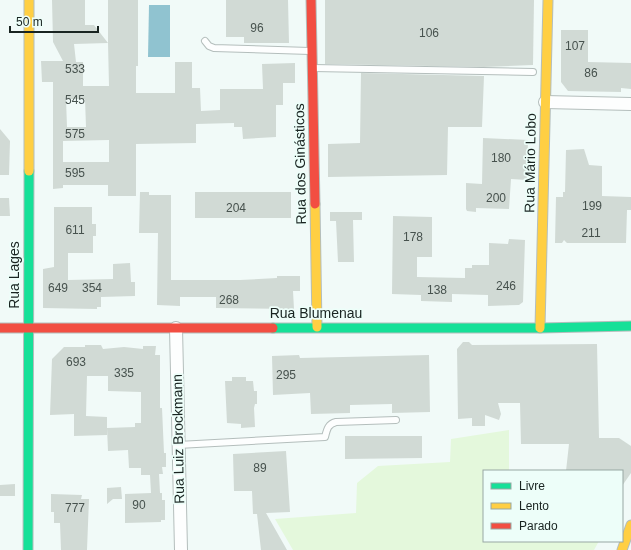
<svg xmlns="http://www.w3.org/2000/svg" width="631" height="550" viewBox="0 0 631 550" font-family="Arial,sans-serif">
<rect width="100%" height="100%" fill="#f1faf8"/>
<!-- green -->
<path fill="#e4f8dc" d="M509,430V471H484V541H599L594,550H293L275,519L356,513L357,483L378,466L450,462L451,439Z"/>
<!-- water -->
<path fill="#90c3d0" d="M149,5H170V57H148Z"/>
<!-- building -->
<g fill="#d1dad5" fill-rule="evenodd">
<path d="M52,0H85V25H94L108,43V0H138V66H136V93H175V62H192V88H200L201,111L220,110V89H263L262,64L295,63V83H283V105H276V137L243,139L242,127H234V123L196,124V143L136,144V196H108V185H63V188L53,189V82H42L41,61H63L53,42ZM108,43L109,86H83V62H76L74,44ZM66,99H85L86,127H67ZM109,140V162H63V141Z"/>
<path d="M226,0H288L289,43H244V37H226Z"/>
<path d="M325,0H534L533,65L484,67L325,64Z"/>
<path d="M561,30H588V62L631,63V89L621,88V92L568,91L561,82Z"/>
<path d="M361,73L484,76L482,127H448L447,175L328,177V144L360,143Z"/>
<path d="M0,129L10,141L9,175H0Z"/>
<path d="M483,138L528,140L527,180L511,179L509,209L476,208V212L467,211L466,209V183L482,184Z"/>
<path d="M584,149L589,165L602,166V196L631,197V210H627L626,243H567L564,240L562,243H555L556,197H563V192H565L566,150Z"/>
<path d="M140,192H149V195H171V280H240L277,278V276H300V291H293L294,309L216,308V297H180V306L157,305L158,233H139Z"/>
<rect x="195" y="192" width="96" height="26"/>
<path d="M0,198H9L10,216H0Z"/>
<path d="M54,207H92V224H96V236H93V253H68V280L113,279V264L130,263L131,282H135V296L101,297V307H97V309L43,308V269L54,267Z"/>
<path d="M330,212H362V220H353L354,262H338L336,221H330Z"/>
<path d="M393,216L432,217V257H417V277L465,278V268H472V265H489V243L508,244L509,239L525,240L523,302L519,305L488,306V295L452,294V302L421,301V295L392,294Z"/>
<path d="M463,342H469L472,345L597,344L599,438H619L631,446V473L622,486V471H566L569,444H521L520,403H498L501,414L499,420L485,415V426H472V418L458,419L457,349Z"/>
<path d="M85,345H101L103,349L124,347L143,349V346H156L155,355H160V408H162L164,453H166V467H162L163,474H159L160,493H162V500H165V520H161V522L125,523V494L151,493L150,475H141V468H129L128,450L108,451L107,428L135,427V423H141V392L108,391V376H87L86,416L107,417V435L74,436V414L50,415L52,359L64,347H85Z"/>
<path d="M299,355L300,358L429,355L430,412L392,413V404L350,405V413L311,414L310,393L273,395L272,356Z"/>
<path d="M232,377H246V381H253L254,391H257V404H255L254,408L255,427L241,428V424L227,423L225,381H232Z"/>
<path d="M345,436H422V458L345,459Z"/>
<path d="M286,451L290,512L266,513L287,550H261L257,514H253L252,491H234L233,454Z"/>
<path d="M15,484V496H0V485Z"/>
<path d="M121,487L122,499H113L107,504V488Z"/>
<path d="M51,494L82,495L81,499H89L87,550H61L60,523H54V512H51Z"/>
</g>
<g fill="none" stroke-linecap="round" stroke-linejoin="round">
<!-- lane casing -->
<g stroke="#b4bebc" stroke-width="8">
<g id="lane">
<path d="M205,41L209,46L214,48L310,51"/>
<path d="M313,68L533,72"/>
<path d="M178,445L325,437C327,429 328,424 336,422L396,420"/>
</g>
</g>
<!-- street casing -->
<g stroke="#b4bebc" stroke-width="14">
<g id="street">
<path d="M545,102L631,104"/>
<path d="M176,328L181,550"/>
</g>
</g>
<!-- fast casing -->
<g stroke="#b4bebc" stroke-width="11">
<g id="fast">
<path d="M273,328H540L631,326"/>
<path d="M28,550L29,171"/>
</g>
</g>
<!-- slow casing -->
<g stroke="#b4bebc" stroke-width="11">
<g id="slow">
<path d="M29,171V0"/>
<path d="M315,204L317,327"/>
<path d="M540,328L548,0"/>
<path d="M622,550L631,525"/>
</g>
</g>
<!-- jam casing -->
<g stroke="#b4bebc" stroke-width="11">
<g id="jam">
<path d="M311,0L315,204"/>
<path d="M0,328H273"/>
</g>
</g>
<!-- lane -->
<use href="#lane" stroke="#fdfefe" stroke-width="6"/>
<!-- street -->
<use href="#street" stroke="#fdfefe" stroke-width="12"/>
<!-- fast -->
<use href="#fast" stroke="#16e098" stroke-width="9"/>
<!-- slow -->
<use href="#slow" stroke="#ffcf43" stroke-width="9"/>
<!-- jam -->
<use href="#jam" stroke="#f24e42" stroke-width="9"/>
</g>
<g text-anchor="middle" stroke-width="3.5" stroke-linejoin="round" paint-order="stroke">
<!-- number labels -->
<g font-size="12" fill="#47524e">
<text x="257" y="32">96</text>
<text x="429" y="37">106</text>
<text x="575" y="50">107</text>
<text x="75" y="73">533</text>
<text x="591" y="77">86</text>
<text x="75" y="104">545</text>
<text x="75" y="138">575</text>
<text x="501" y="162">180</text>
<text x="75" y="177">595</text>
<text x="496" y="202">200</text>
<text x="592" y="210">199</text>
<text x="236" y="212">204</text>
<text x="75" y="234">611</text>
<text x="591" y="237">211</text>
<text x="413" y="241">178</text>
<text x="506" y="290">246</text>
<text x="58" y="292">649</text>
<text x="92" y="292">354</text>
<text x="437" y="294">138</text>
<text x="229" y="304">268</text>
<text x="76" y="366">693</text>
<text x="124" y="377">335</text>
<text x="286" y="379">295</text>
<text x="260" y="472">89</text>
<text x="139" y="509">90</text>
<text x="75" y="512">777</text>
</g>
<!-- street labels -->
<g font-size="14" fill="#192421" stroke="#edfef9">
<text transform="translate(530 163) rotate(-89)" y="5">Rua Mário Lobo</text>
<text transform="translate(300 164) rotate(-91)" y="5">Rua dos Ginásticos</text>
<text transform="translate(14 275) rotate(-90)" y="5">Rua Lages</text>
<text x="316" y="318">Rua Blumenau</text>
<text transform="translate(178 439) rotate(-91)" y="5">Rua Luiz Brockmann</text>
</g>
</g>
<!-- legend -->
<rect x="483" y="470" width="140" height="72" fill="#edfef9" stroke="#98a7a3"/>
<rect x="491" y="483" width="20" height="6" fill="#16e098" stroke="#98a7a3"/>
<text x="519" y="490" font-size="12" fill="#192421">Livre</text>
<rect x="491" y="503" width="20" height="6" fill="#ffcf43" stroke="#98a7a3"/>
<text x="519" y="510" font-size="12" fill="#192421">Lento</text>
<rect x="491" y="523" width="20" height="6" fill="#f24e42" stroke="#98a7a3"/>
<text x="519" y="530" font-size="12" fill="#192421">Parado</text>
<!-- scale -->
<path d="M10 26v6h88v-6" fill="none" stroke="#192421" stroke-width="2"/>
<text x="16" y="26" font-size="12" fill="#192421" stroke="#edfef9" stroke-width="3" paint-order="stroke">50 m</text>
</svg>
